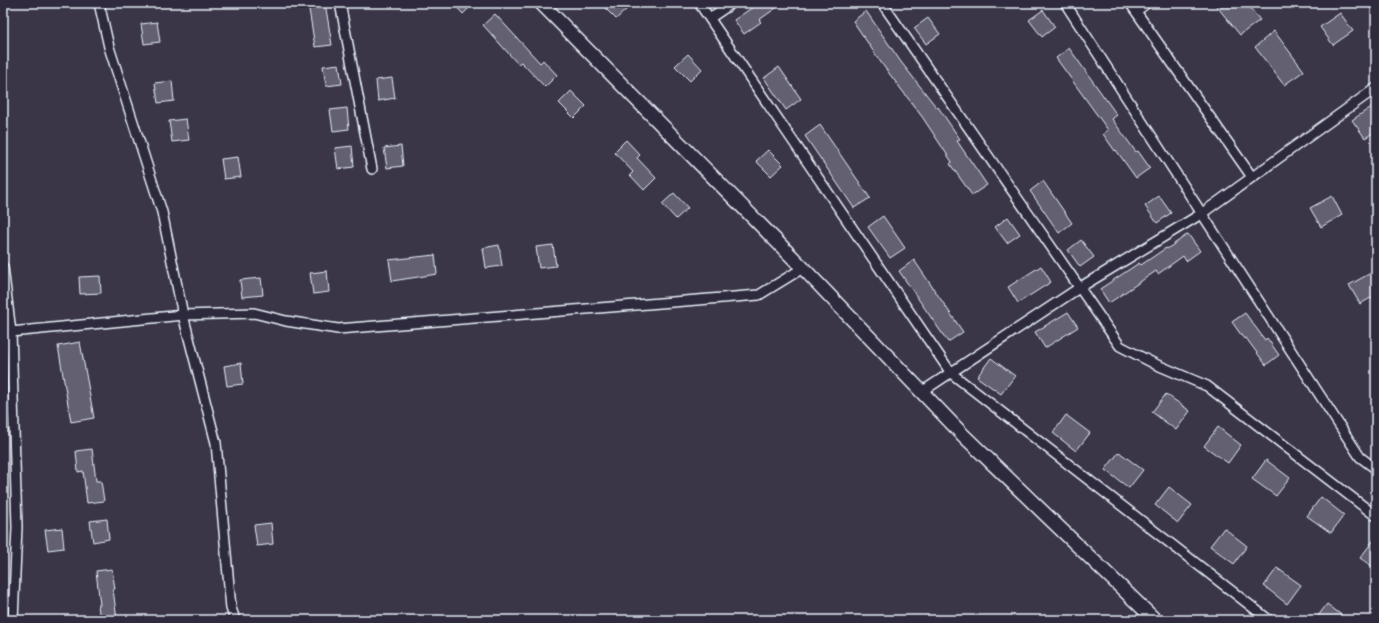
<svg xmlns="http://www.w3.org/2000/svg" width="1379" height="623" viewBox="0 0 1379 623" font-family="'Shantell Sans',sans-serif">
<rect width="100%" height="100%" fill="#3a3648"/>
<filter id="ink" filterUnits="userSpaceOnUse"><feTurbulence type="fractalNoise" baseFrequency=".025" numOctaves="2"/><feDisplacementMap in="SourceGraphic" scale="8" xChannelSelector="R" yChannelSelector="G"/><feConvolveMatrix kernelMatrix="1 2 1 2 8 2 1 2 1" color-interpolation-filters="sRGB"/></filter>
<g filter="url(#ink)">
<!-- building -->
<g fill="#636171" stroke="#e8f1f8">
<path d="M308,3H325L332,45L315,47Z"/>
<path d="M453,3H474L463,14Z"/>
<path d="M600,3H624L628,8L616,19Z"/>
<path d="M759,3H783L759,20L761,22L744,34L734,20Z"/>
<path d="M1214,3H1246L1260,20L1240,35Z"/>
<path d="M1043,10L1055,27L1042,37L1029,20Z"/>
<path d="M866,11L901,62L937,108L938,107L960,139L957,141L987,185L972,195L950,164L952,162L923,118L882,64L853,21Z"/>
<path d="M1340,13L1353,31L1333,45L1320,27Z"/>
<path d="M495,14L540,63L543,60L557,75L545,87L521,62L518,64L483,25Z"/>
<path d="M928,18L940,34L926,44L914,28Z"/>
<path d="M157,22L160,42L144,44L141,24Z"/>
<path d="M1274,31L1304,71L1284,85L1255,47Z"/>
<path d="M1069,48L1117,115L1112,119L1136,152L1138,151L1150,168L1136,178L1116,150L1115,151L1103,134L1108,130L1056,58Z"/>
<path d="M688,54L702,69L690,81L675,66Z"/>
<path d="M339,64L342,84L326,86L323,66Z"/>
<path d="M779,67L801,99L786,110L764,78Z"/>
<path d="M392,78L395,98L378,101L376,80Z"/>
<path d="M172,81L174,101L158,103L155,83Z"/>
<path d="M571,91L586,106L574,118L559,103Z"/>
<path d="M1373,106L1376,111V131L1365,138L1352,120Z"/>
<path d="M347,108L349,129L333,131L330,110Z"/>
<path d="M186,119L189,140L172,142L169,121Z"/>
<path d="M820,125L870,198L854,208L805,136Z"/>
<path d="M626,140L640,155L637,158L656,178L644,190L630,175L633,172L614,152Z"/>
<path d="M352,146L354,167L338,169L335,148Z"/>
<path d="M401,146L403,166L387,168L384,148Z"/>
<path d="M768,150L783,165L771,176L756,161Z"/>
<path d="M238,157L241,177L224,179L221,159Z"/>
<path d="M1043,181L1072,223L1059,233L1030,191Z"/>
<path d="M674,193L688,208L676,219L662,204Z"/>
<path d="M1159,196L1171,213L1157,223L1145,206Z"/>
<path d="M1332,196L1342,215L1321,227L1310,208Z"/>
<path d="M883,216L905,248L890,258L868,227Z"/>
<path d="M1008,217L1020,234L1007,243L995,227Z"/>
<path d="M1188,234L1200,251L1186,261L1183,256L1158,274L1156,271L1109,303L1100,289L1139,263L1141,265L1166,248L1167,249Z"/>
<path d="M1081,240L1094,257L1080,267L1068,250Z"/>
<path d="M499,245L502,266L486,268L483,248Z"/>
<path d="M553,245L556,266L539,268L536,247Z"/>
<path d="M435,255L437,274L392,281L389,260Z"/>
<path d="M914,260L963,332L948,342L899,271Z"/>
<path d="M1041,266L1051,282L1018,303L1008,287Z"/>
<path d="M327,271L329,292L313,294L310,273Z"/>
<path d="M1371,273L1376,282V295L1360,304L1349,285Z"/>
<path d="M100,276L101,293L80,294L79,277Z"/>
<path d="M261,278L263,295L242,297L240,280Z"/>
<path d="M1068,312L1078,327L1045,348L1035,332Z"/>
<path d="M1245,313L1265,340L1267,338L1279,355L1266,365L1246,338L1244,339L1232,322Z"/>
<path d="M80,342L94,418L71,422L58,346Z"/>
<path d="M991,358L1015,376L1001,394L977,377Z"/>
<path d="M241,363L243,384L227,386L224,366Z"/>
<path d="M1166,394L1190,411L1176,430L1152,412Z"/>
<path d="M1066,415L1090,433L1076,451L1053,433Z"/>
<path d="M1218,427L1241,445L1228,463L1204,446Z"/>
<path d="M92,449L96,481H101L104,501L87,503L83,471L78,472L76,451Z"/>
<path d="M1119,452L1143,470L1129,488L1105,470Z"/>
<path d="M1266,460L1290,478L1276,496L1252,479Z"/>
<path d="M1169,487L1192,505L1178,523L1155,505Z"/>
<path d="M1321,497L1344,515L1331,533L1307,516Z"/>
<path d="M107,519L109,539L93,542L90,521Z"/>
<path d="M271,523L273,544L257,546L254,525Z"/>
<path d="M62,528L64,548L48,550L45,530Z"/>
<path d="M1224,528L1247,546L1234,564L1210,546Z"/>
<path d="M1376,537V569L1360,558Z"/>
<path d="M1277,568L1301,585L1287,604L1264,586Z"/>
<path d="M112,569L115,589H113L117,620H100L98,605H100L96,571Z"/>
<path d="M1327,604L1348,620H1315Z"/>
</g>
<g fill="none" stroke-linecap="round" stroke-linejoin="round">
<!-- minor casing -->
<g stroke="#e8f1f8" stroke-width="12">
<g id="minor">
<path d="M99,3L109,47L162,212L183,315L216,443L231,608L235,620"/>
<path d="M340,3L372,169"/>
<path d="M699,3L951,373L1269,620"/>
<path d="M882,3L1120,346L1155,364L1207,386L1376,516"/>
<path d="M1065,3L1360,457L1376,469"/>
<path d="M1130,3L1252,177"/>
<path d="M1136,11L1147,3"/>
<path d="M710,18L732,3"/>
<path d="M3,267L11,332L17,527L13,620"/>
<path d="M11,332L183,315L254,313L286,321L338,329L759,295L803,268"/>
<path d="M923,391L1079,288L1201,214L1376,88"/>
</g>
</g>
<!-- secondary casing -->
<g stroke="#e8f1f8" stroke-width="16">
<path id="secondary" d="M541,3L803,268L963,435L1155,620"/>
</g>
<!-- minor -->
<use href="#minor" stroke="#2f2a3d" stroke-width="9"/>
<!-- secondary -->
<use href="#secondary" stroke="#2f2a3d" stroke-width="13"/>
</g>
</g>
<!-- margin -->
<rect width="1379" height="623" fill="none" stroke="#2f2a3d" stroke-width="16"/>
<rect x="8" y="8" width="1363" height="607" fill="none" stroke="#e8f1f8" stroke-width="1.5" filter="url(#ink)"/>
</svg>
